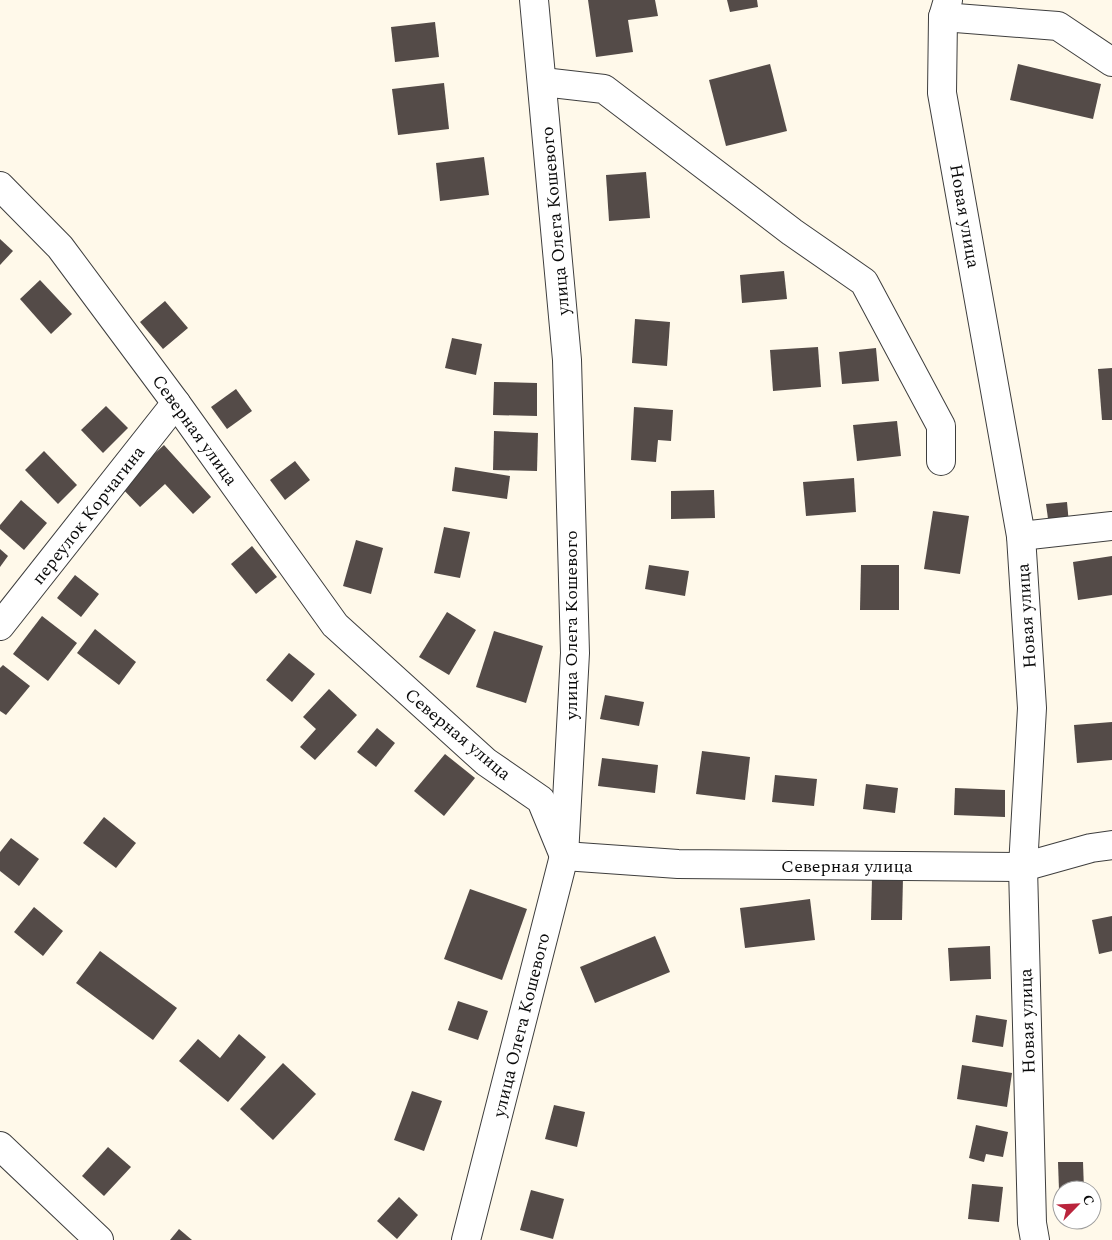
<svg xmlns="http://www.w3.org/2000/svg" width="1112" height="1240" viewBox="0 0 1112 1240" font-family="Spectral,serif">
<rect width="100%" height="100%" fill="#fff9ea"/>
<!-- building -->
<g fill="#544b48">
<path d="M588,0H655L658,16L628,20L633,52L596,57Z"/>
<path d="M727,0H757L758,7L730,12Z"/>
<path d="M435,22L439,57L395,62L391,27Z"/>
<path d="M770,64L787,131L726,146L709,80Z"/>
<path d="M1018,64L1101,84L1093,119L1010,100Z"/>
<path d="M444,83L449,129L398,135L392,89Z"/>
<path d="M484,157L489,195L440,201L436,163Z"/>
<path d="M646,172L650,218L609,221L606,175Z"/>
<path d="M0,239L13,251L0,265Z"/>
<path d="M784,271L787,299L742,303L740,275Z"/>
<path d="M40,280L72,314L51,334L20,299Z"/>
<path d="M165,301L188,328L163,349L140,322Z"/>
<path d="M635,319L670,322L667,366L632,363Z"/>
<path d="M452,338L482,344L476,375L445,368Z"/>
<path d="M818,347L821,387L773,391L770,350Z"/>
<path d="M876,348L879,381L842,384L839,352Z"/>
<path d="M1112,368V420H1102L1098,369Z"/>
<path d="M494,382L537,383V416L493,415Z"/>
<path d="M236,389L252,411L227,429L211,407Z"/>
<path d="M106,406L128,428L103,453L81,430Z"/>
<path d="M634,407L673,410L671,441L658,440L656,462L631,460Z"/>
<path d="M897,421L901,456L857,461L853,425Z"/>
<path d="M494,431L538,433L537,471L493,470Z"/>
<path d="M164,445L211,497L193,514L165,484L140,507L120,486Z"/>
<path d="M44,451L77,485L58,504L25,470Z"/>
<path d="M295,461L310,480L285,500L270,480Z"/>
<path d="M455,467L510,476L507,499L452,491Z"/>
<path d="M854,478L856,512L806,516L803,482Z"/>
<path d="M714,490L715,518L671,519V491Z"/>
<path d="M21,500L47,523L24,550L0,529V525Z"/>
<path d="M1067,502L1069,524L1049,526L1046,504Z"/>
<path d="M933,511L969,516L960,574L924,569Z"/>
<path d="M444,527L470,532L460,578L434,573Z"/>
<path d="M356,540L383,548L371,594L343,586Z"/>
<path d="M252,546L277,577L256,594L231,564Z"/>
<path d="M0,549L8,556L0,567Z"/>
<path d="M1112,556V595L1078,600L1073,562Z"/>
<path d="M649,565L689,571L685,596L645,589Z"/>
<path d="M861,565H899V610H860Z"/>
<path d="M75,575L99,594L81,617L57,598Z"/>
<path d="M447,612L476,630L449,675L419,657Z"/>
<path d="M42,616L77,643L48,681L13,654Z"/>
<path d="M95,629L136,662L119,685L77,653Z"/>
<path d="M494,631L543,646L526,703L476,687Z"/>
<path d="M289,653L315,674L292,702L266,680Z"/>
<path d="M3,665L30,686L6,715L0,711V668Z"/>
<path d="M329,689L357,715L315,760L300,747L316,729L303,717Z"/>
<path d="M605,695L644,702L639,726L600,719Z"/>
<path d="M1112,722V760L1077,763L1074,725Z"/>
<path d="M377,728L395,743L376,767L357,752Z"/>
<path d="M702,751L750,757L745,800L696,794Z"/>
<path d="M445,754L475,778L444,816L414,791Z"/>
<path d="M602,758L658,765L655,793L598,786Z"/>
<path d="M775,775L817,779L814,806L772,802Z"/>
<path d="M866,784L898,788L895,813L863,809Z"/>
<path d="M955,788L1005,790V817L954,815Z"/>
<path d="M104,817L136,843L116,868L83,843Z"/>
<path d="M11,838L39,859L19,886L0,871V852Z"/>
<path d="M872,878H903L902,920H871Z"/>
<path d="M470,889L527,909L502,980L444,959Z"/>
<path d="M810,899L815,940L745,948L740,908Z"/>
<path d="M34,907L63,931L43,956L14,932Z"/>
<path d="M1112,916V951L1099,954L1092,920Z"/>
<path d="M655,936L670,972L595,1003L580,967Z"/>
<path d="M990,946L991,979L950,981L948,948Z"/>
<path d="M100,951L177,1008L153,1040L76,983Z"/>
<path d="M458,1001L488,1011L478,1040L448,1030Z"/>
<path d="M976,1015L1007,1020L1003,1047L972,1042Z"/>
<path d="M239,1034L266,1057L228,1102L179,1061L198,1039L220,1058Z"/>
<path d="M283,1063L316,1094L273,1140L240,1109Z"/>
<path d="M962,1065L1012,1073L1007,1107L957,1099Z"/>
<path d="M412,1091L442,1101L424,1151L394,1140Z"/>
<path d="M554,1105L585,1112L577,1147L545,1139Z"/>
<path d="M976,1125L1008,1132L1003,1157L986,1154L984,1162L969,1158Z"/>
<path d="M108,1147L131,1167L104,1196L82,1176Z"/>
<path d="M1058,1162H1083L1084,1190H1059Z"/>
<path d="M972,1184L1003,1187L999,1222L968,1219Z"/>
<path d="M531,1190L564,1199L553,1239L520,1230Z"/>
<path d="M399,1197L418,1215L397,1239L377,1221Z"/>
<path d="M179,1229L192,1240H170Z"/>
</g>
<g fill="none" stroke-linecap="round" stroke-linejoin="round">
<!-- minor casing -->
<g stroke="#3e3e3e" stroke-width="30">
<g id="minor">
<path d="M948,0L943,17L942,93L1021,536L1032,708L1023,867L1032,1223L1035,1240"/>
<path d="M943,17L1058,26L1112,62"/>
<path d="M543,82L604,89L792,232L864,282L941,426V461"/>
<path d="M0,186L60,247L176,403L335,625L486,762L541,800L564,856L678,864L1023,867L1091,848L1112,845"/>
<path d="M1021,536L1112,526"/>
<path d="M0,626L176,403"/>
<path d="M0,1146L99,1240"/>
<path d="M466,1240L564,856L575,653L567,360L534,0"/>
</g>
</g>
<!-- minor -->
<use href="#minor" stroke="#fff" stroke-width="28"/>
</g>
<g text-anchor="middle" stroke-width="5" stroke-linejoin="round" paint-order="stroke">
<!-- street labels -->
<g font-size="18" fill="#0b0b0b" stroke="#fff">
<text transform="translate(965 216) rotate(80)" y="6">Новая улица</text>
<text transform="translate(555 221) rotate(-95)" y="6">улица Олега Кошевого</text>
<text transform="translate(195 430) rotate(54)" y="6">Северная улица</text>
<text transform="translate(88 515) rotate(-52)" y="6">переулок Корчагина</text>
<text transform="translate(1026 616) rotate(-94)" y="6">Новая улица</text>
<text transform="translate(571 625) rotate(-90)" y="6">улица Олега Кошевого</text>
<text transform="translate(458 734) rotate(40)" y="6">Северная улица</text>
<text x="847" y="872">Северная улица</text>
<text transform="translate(1027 1021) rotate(-92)" y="6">Новая улица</text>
<text transform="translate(521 1025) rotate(-76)" y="6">улица Олега Кошевого</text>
</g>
</g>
<!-- north arrow -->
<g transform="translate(1077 1205) rotate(66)"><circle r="24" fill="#ffffff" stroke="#9d9d9d"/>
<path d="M0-4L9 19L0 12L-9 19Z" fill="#ba243c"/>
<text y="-8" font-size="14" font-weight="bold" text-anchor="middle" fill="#0b0b0b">С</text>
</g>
</svg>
